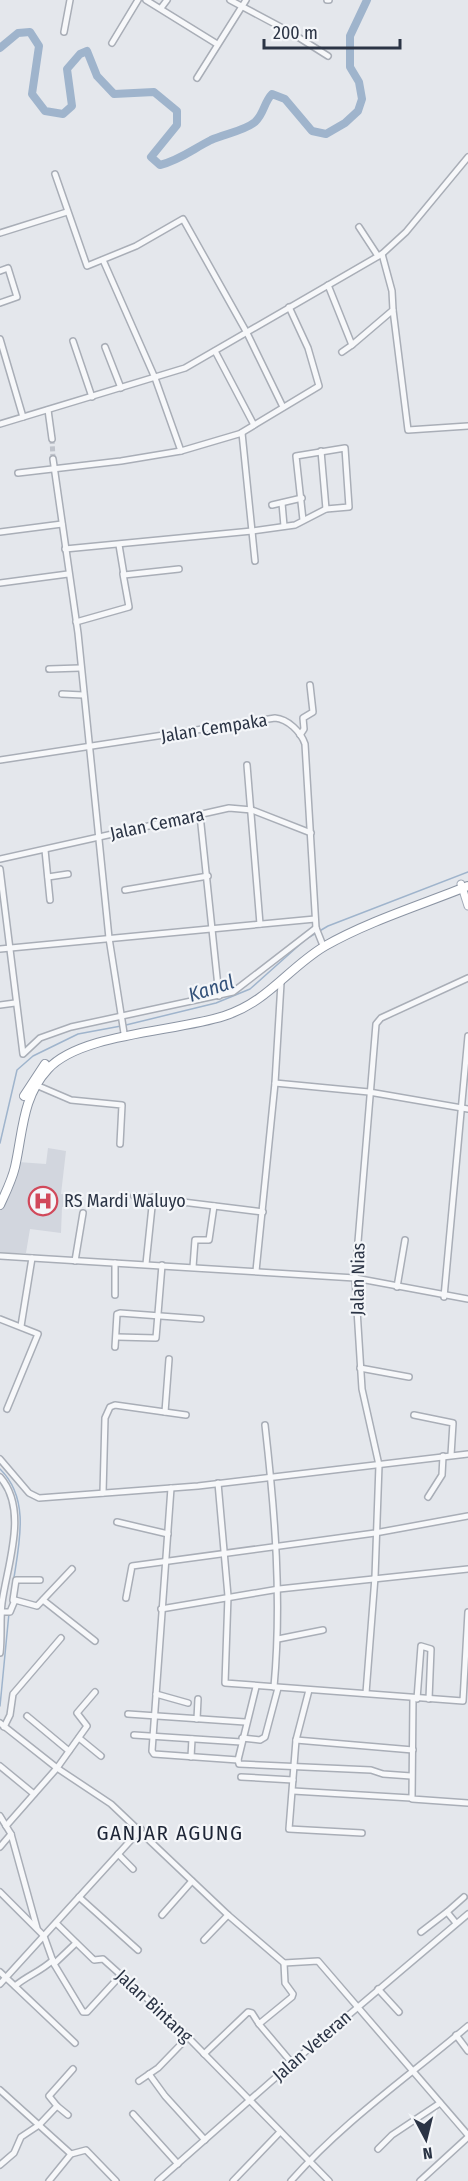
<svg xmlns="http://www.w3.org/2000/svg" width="468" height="2181" viewBox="0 0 468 2181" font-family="'Fira Sans Condensed',sans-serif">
<rect width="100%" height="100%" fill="#e4e7ec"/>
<!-- built -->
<path fill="#d2d6de" d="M48,1148L66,1151L61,1194L83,1195V1208L62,1207L61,1233L30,1229L26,1253H0V1208L18,1162L46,1164Z"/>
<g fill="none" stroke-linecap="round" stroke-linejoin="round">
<!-- stream -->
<g stroke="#9fb4cc" stroke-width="1.5">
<path d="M126,1025L216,1003L250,989L306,939L328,926L468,872"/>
<path d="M0,1143L17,1070L33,1056L78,1034L121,1026"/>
<path d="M0,1469C33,1501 17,1551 12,1591"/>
<path d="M0,1706L9,1613"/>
</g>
<!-- river -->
<path stroke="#9fb4cc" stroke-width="8" d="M0,48L18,33L30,32L39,46L32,94L45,111L63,114L72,106L67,69L80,54L87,51L97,76L114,94L154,92L177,111V125L151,157L160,165C180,160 193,149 211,140C224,134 244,131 255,122C264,114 264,102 272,94L285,99L312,131L326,134L345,123L358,111L362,99L359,82L350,67V36L367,0"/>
<!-- minor-tunnel -->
<path stroke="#bfc3cb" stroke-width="5" stroke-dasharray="5 2.5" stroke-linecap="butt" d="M52,439L53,459"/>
<!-- minor casing -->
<g stroke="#a9aeb7" stroke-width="8">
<g id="minor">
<path d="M146,0L217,44"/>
<path d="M230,0L290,32L328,56"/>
<path d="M327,0H329"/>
<path d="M161,8L167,0"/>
<path d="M64,32L70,0"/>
<path d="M112,43L138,0"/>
<path d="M197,78L246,0"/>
<path d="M55,174L87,266L136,246L183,219L247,333L283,407"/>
<path d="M359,227L378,256"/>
<path d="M0,233L67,212"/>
<path d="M103,260L155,378L181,451"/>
<path d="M0,271L8,268L17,297L0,303"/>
<path d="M328,285L352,345L342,352"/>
<path d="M393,310L408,430L468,426"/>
<path d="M0,339L23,417"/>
<path d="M73,341L92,397"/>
<path d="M352,345L393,310L392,291L382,254"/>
<path d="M105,347L121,388"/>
<path d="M215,351L254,425"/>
<path d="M48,410L52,439"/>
<path d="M0,424L185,368L382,254L406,232L468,157"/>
<path d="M241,433L319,386L308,348L289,307"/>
<path d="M321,451L326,509"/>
<path d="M53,459L78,633L109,938L124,1033"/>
<path d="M18,473L121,461L181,451L242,433L255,561"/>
<path d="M282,503L284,526"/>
<path d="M272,505L302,498"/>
<path d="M0,532L62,524"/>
<path d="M119,545L124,575L179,569"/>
<path d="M65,549L252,531L295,525L326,509L349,507L345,448L296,456L303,520"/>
<path d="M0,583L68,574"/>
<path d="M76,622L129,607L123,574"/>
<path d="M49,669L80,668"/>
<path d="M62,694L83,695"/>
<path d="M300,735L304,729L303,718L313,712L310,685"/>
<path d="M0,760L275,718C288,719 301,732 305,744L316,928L322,943"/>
<path d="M247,765L260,924"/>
<path d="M200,815L219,996"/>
<path d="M45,850L50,900"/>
<path d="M0,859L229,808L252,810L311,833"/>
<path d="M0,869L23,1054L40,1038L71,1027L233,992L316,928"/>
<path d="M48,877L68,874"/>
<path d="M125,890L208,876"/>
<path d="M0,949L315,919"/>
<path d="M0,1005L15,1003"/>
<path d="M275,1083L369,1092L468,1109"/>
<path d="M36,1085L71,1100L122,1105L120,1144"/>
<path d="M134,1196L263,1212"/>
<path d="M0,1256L355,1278L468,1299"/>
<path d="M75,1261L83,1213"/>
<path d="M146,1264L153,1197"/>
<path d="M193,1267L195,1240H209L214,1206"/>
<path d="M256,1271L275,1083L281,983"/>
<path d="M397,1287L405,1240"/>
<path d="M115,1295V1263"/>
<path d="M444,1297L468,1036"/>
<path d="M0,1319L38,1334L7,1409"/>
<path d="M21,1326L32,1258"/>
<path d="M117,1337L156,1338L162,1265"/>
<path d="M115,1347L117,1314L120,1313L201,1319"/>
<path d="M360,1368L409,1377"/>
<path d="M165,1412L169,1359"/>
<path d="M414,1415L453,1423L451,1455"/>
<path d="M265,1425C275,1513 282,1599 274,1687"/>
<path d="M0,1459L29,1493L39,1498L198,1486L468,1454"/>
<path d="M0,1477C29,1510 7,1565 2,1603C0,1619 2,1637 0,1653"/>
<path d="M218,1483L228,1596L225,1683L463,1701L468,1612"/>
<path d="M171,1488L152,1751L154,1754L238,1760"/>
<path d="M103,1493L105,1418L110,1407L115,1405L186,1415"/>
<path d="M428,1497L442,1475L443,1456"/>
<path d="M117,1522L168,1534"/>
<path d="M126,1598L132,1566L375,1533L468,1516"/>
<path d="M13,1600L16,1580H40"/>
<path d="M43,1600L95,1641"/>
<path d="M161,1609L279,1589L468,1569"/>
<path d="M1,1612H10L15,1600L37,1606L72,1569"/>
<path d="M278,1639L323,1630"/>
<path d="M256,1687L238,1760L239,1764L371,1770L383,1774L411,1776"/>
<path d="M309,1690L296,1740L289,1829L362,1833"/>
<path d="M366,1693L375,1577L379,1465L362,1389L355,1278L376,1024L381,1018L468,978"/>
<path d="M156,1694L188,1703"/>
<path d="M413,1698L412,1799L468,1803"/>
<path d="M417,1699L421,1646L431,1649L429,1699"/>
<path d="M128,1714L245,1722"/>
<path d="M27,1716L69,1751"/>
<path d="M197,1719L198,1699"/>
<path d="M0,1723L57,1768L111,1804L228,1915L284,1963L318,1961L468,2135"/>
<path d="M4,1727L10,1715L13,1694L61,1638"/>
<path d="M134,1735L241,1742"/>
<path d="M79,1738L101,1756"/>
<path d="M242,1738L260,1740L265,1737L278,1688"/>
<path d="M296,1740L413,1750"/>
<path d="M191,1757L192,1739"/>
<path d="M0,1766L34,1794"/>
<path d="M241,1777L293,1780"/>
<path d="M293,1791L411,1798"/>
<path d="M0,1816L11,1834L37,1928"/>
<path d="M6,1826L57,1768L87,1726L77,1713L95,1692"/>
<path d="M0,1847L11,1834"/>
<path d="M118,1854L133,1869"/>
<path d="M0,1892L44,1936L54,1964L83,2012H87L121,1975"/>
<path d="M79,1897L138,1950"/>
<path d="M447,1912L464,1897"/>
<path d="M162,1915L192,1881"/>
<path d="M56,1923L94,1960L103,1959L172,2021L329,2181"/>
<path d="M421,1932L447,1912L456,1923"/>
<path d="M204,1940L228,1915"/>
<path d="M54,1964L76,1943"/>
<path d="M0,1972L75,2043"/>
<path d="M0,1984L141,1829"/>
<path d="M15,1986C28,1975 40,1972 53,1960"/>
<path d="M378,1989L399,2012"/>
<path d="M259,2024L292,2063"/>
<path d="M456,2035L468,2051"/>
<path d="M204,2054L248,2012L252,2013L259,2024L292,1997L293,1994L285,1983L284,1963"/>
<path d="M149,2074L165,2096L205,2140"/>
<path d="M139,2081L158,2068L188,2037"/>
<path d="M0,2090L71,2154"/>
<path d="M57,2106L68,2115"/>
<path d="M133,2114L178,2164"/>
<path d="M378,2149L392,2135L440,2103"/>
<path d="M0,2165L14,2153L21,2137L39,2125L57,2106L49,2096L73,2069"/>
<path d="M49,2181L71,2154L86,2150L116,2181"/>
<path d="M158,2181L292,2063L468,1914"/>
<path d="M233,2181L280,2132"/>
<path d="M291,2181C344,2121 408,2077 468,2026"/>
<path d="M420,2181L468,2137"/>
</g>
</g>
<!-- major casing -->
<g stroke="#a3abb8" stroke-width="9">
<path id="major" d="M461,884L468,906"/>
</g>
<!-- highway casing -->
<g stroke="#8b94a3" stroke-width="10">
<g id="highway">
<path d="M24,1096L45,1064"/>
<path d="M0,1205C6,1192 12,1180 15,1167C23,1132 22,1097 48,1069C81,1033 175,1032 224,1016C268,1002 288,968 325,946C369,921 421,905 468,886"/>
</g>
</g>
<!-- minor -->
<use href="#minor" stroke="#f7f8fa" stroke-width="5"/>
<!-- major -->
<use href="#major" stroke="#fff" stroke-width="7"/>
<!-- highway -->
<use href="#highway" stroke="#fff" stroke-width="8"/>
</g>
<!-- icons -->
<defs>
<g id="hospital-ring" transform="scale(1.5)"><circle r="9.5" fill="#f4f6f9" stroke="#d1495b" stroke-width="1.5"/><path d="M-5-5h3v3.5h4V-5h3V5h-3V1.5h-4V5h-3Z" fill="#d1495b"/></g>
</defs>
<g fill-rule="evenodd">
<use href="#hospital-ring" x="43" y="1201"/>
</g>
<g text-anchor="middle" stroke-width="4.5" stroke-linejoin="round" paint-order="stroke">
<!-- street labels -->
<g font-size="18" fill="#2b3445" stroke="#f4f6f9">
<text transform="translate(214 728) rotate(-9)" y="6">Jalan Cempaka</text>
<text transform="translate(157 824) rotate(-12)" y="6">Jalan Cemara</text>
<text transform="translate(358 1279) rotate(-89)" y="6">Jalan Nias</text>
<text transform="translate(154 2006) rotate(43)" y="6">Jalan Bintang</text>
<text transform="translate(312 2046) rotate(-41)" y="6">Jalan Veteran</text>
</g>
<!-- poi labels -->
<g font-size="18" fill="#2b3445" stroke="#f4f6f9" text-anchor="start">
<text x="64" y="1207">RS Mardi Waluyo</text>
</g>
<!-- water labels -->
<g font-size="20" font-style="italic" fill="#34527a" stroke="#f4f6f9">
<text transform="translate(211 988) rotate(-18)" y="7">Kanal</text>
</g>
<!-- quarter labels -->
<g font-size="21" letter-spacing="1.5" fill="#1d2536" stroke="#f4f6f9">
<text x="170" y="1840">GANJAR AGUNG</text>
</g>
</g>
<!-- north arrow -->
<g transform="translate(426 2139) rotate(173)" stroke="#f4f6f9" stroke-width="4.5" paint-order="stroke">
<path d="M0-4.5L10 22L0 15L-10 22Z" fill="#2b3445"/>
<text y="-9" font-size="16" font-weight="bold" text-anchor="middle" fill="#2b3445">N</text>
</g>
<!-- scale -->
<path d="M264 39v9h136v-9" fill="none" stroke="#2b3445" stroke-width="3"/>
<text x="273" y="39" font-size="18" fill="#2b3445" stroke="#f4f6f9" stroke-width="4.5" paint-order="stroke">200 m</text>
</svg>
